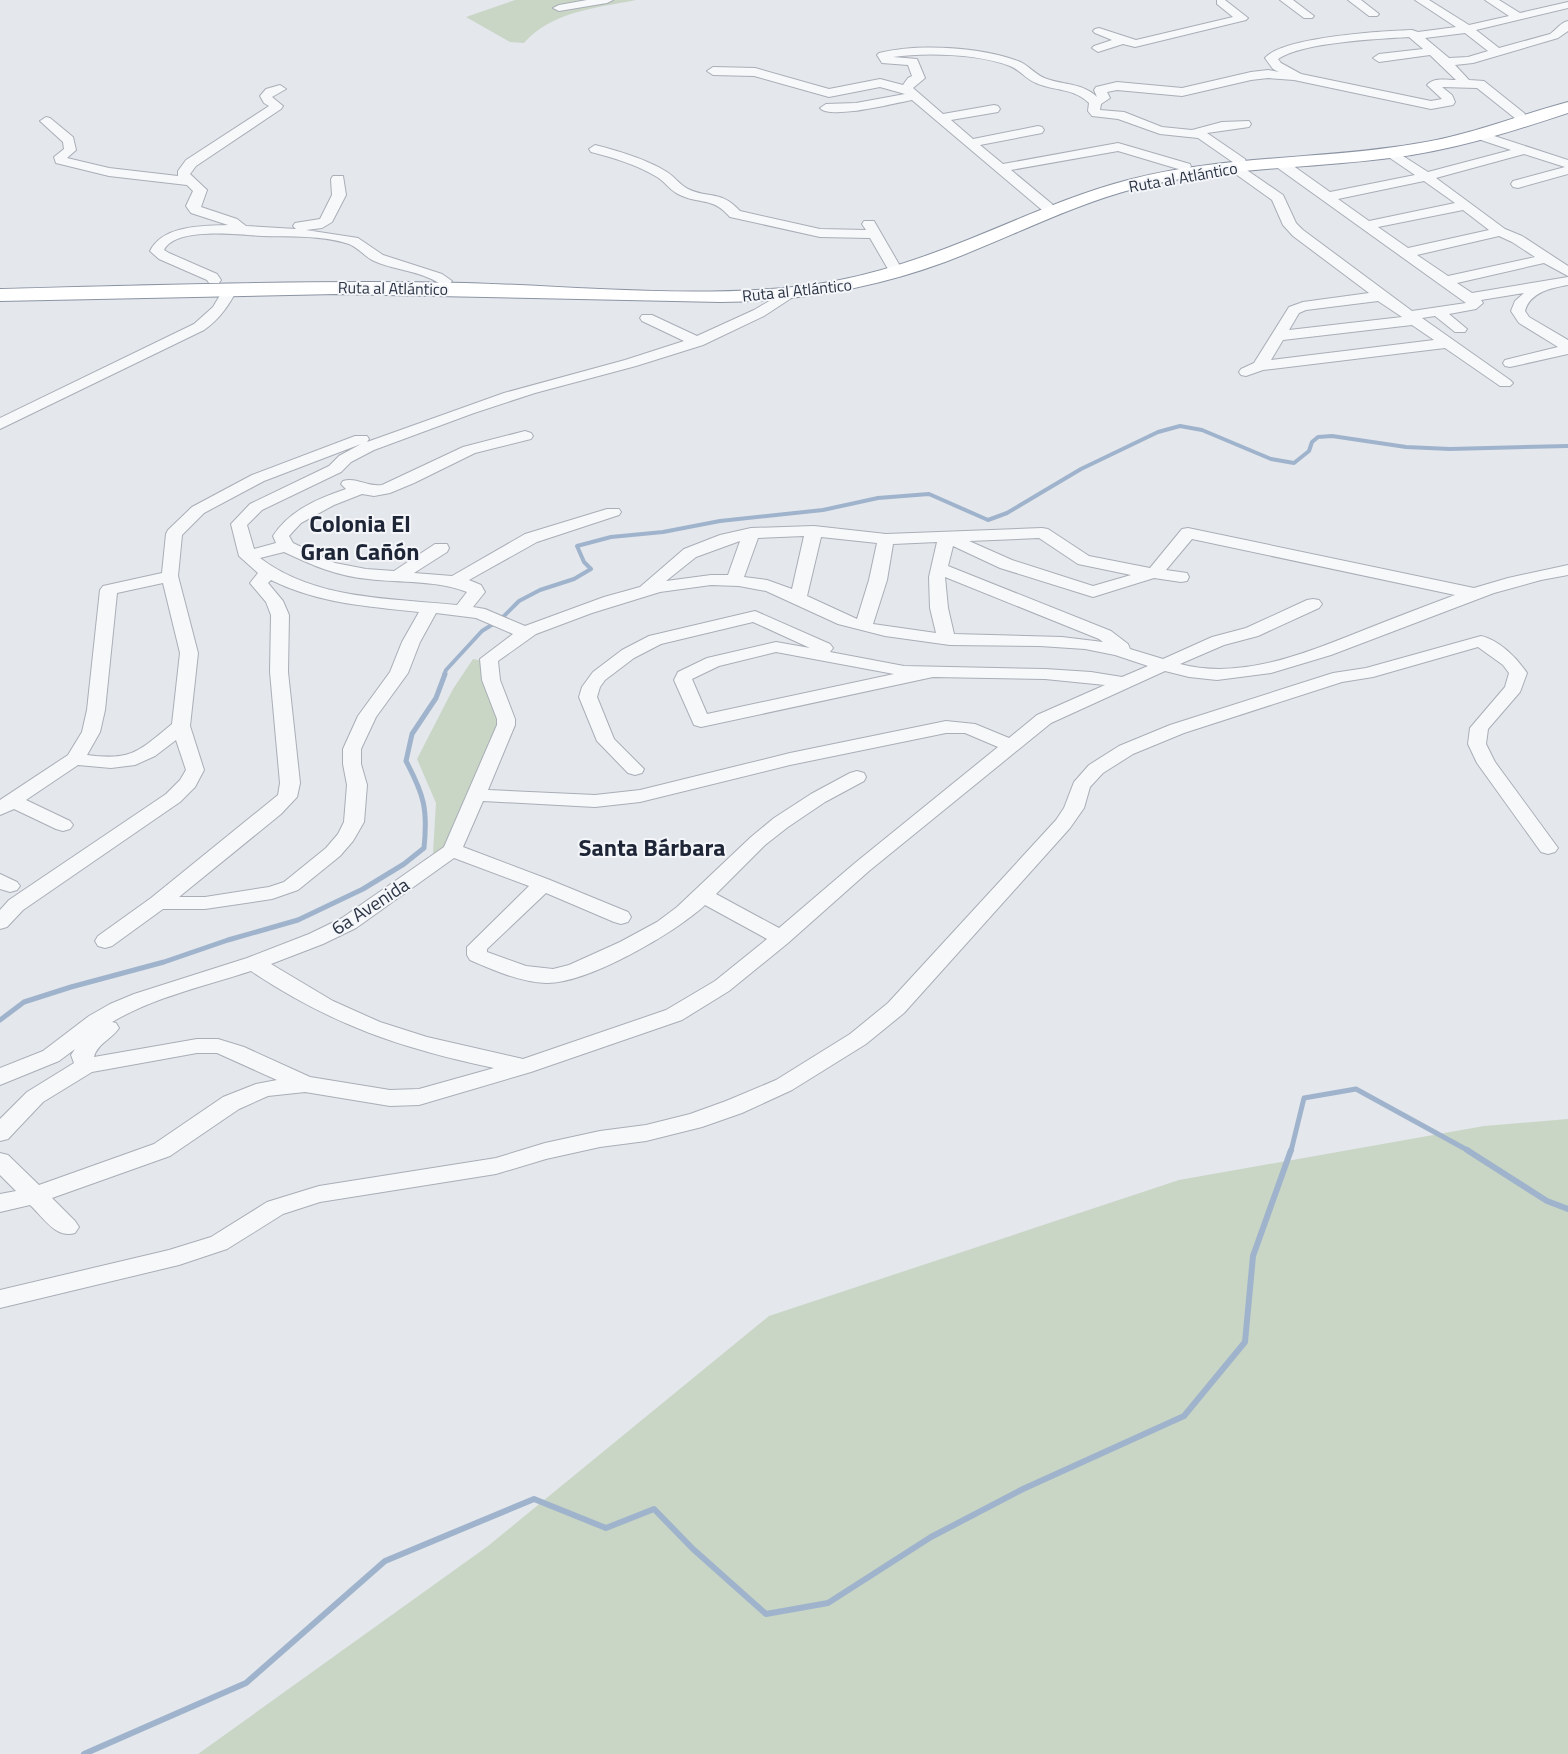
<svg xmlns="http://www.w3.org/2000/svg" width="1568" height="1754" viewBox="0 0 1568 1754" font-family="'Titillium Web',sans-serif">
<rect width="100%" height="100%" fill="#e4e7ec"/>
<!-- green -->
<g fill="#c9d6c5">
<path d="M515,0H636C597,8 552,11 524,43L510,42L466,17Z"/>
<path d="M473,659L484,661L503,726L443,852L433,853L436,803L417,759L453,689Z"/>
<path d="M1568,1119V1754H198L488,1546L769,1316L1179,1180L1484,1126Z"/>
</g>
<g fill="none" stroke-linecap="round" stroke-linejoin="round">
<!-- stream-far2 -->
<path stroke="#9fb4cc" stroke-width="4" d="M444,675L446,670L482,631L501,619L519,601L540,590L574,579L591,569L584,562L577,546L611,537L663,532L720,521L823,510L878,498L929,494L988,520L1007,513L1081,469L1158,432L1180,426L1202,430L1271,459L1294,463L1309,451L1312,442L1318,437L1332,436L1406,447L1450,449L1568,446"/>
<!-- stream-far1 -->
<g stroke="#9fb4cc" stroke-width="5">
<path d="M0,1020L24,1002L71,987L164,962L228,940L298,920L363,889L404,864L424,848C428,809 424,795 406,761L412,734L436,698L445,674"/>
<path d="M1291,1151L1304,1098L1356,1089L1469,1151"/>
</g>
<!-- stream -->
<g stroke="#9fb4cc" stroke-width="6">
<path d="M1467,1150L1547,1201L1568,1209"/>
<path d="M84,1754L246,1683L385,1561L534,1499L606,1528L654,1509L693,1549L766,1614L828,1603L931,1537L1023,1489L1184,1416L1245,1342L1253,1256L1291,1150"/>
</g>
<!-- minor casing -->
<g stroke="#a9aeb7" stroke-width="2">
<g id="minor">
<path d="M587,0H613L607,3L559,11L553,8L559,5Z"/>
<path d="M1217,0H1225L1248,18L1246,20L1135,47L1123,44L1098,52L1092,48L1094,46L1112,40L1095,33L1093,31L1095,29L1099,28L1136,40L1233,17L1217,4Z"/>
<path d="M1280,0H1293L1314,16L1312,18H1304Z"/>
<path d="M1348,0H1361L1379,14L1377,16H1369Z"/>
<path d="M1415,0H1429L1469,25L1509,16L1485,0H1499L1520,13L1568,2V8L1476,30L1499,48L1550,34C1556,30 1561,22 1568,21V31L1558,38L1473,63L1455,65L1469,80L1484,81L1524,113L1526,116L1524,119H1516L1477,88L1442,87L1452,95L1455,102L1453,105L1431,109L1294,80L1268,78L1251,80L1182,96L1117,90L1107,92L1110,98L1101,104L1100,110L1124,112L1162,127L1192,130L1222,122L1249,121L1251,124L1249,127L1207,133L1245,159L1246,162L1241,166L1283,195L1296,223L1303,230L1412,311L1466,303L1275,166L1274,163L1275,160H1285L1330,192L1415,175L1387,156L1386,153L1392,149L1428,172L1511,150L1478,139L1476,136L1482,132L1568,160V174L1518,188L1513,187L1511,184L1513,181L1565,167L1524,154L1436,178L1505,229L1522,236L1568,266V276L1544,263L1457,283L1472,293L1568,277V285C1551,288 1530,292 1525,311L1529,317L1568,340V354L1510,367L1505,366L1503,363L1505,360L1558,347L1519,323L1511,311L1515,301L1524,293L1481,300L1483,303L1476,309L1449,314L1467,329L1465,332H1455L1435,316L1422,318L1510,380L1513,383L1510,386H1500L1445,348L1263,370L1246,376L1241,375L1239,372L1241,369L1254,363L1289,307L1303,302L1369,293L1293,236L1283,225L1272,200L1230,170L1229,167L1234,163L1198,138L1160,134L1118,119L1092,116L1088,111L1089,103C1074,88 1054,91 1036,83C1026,79 1020,70 1010,66C979,54 926,52 893,57L917,59L925,78L913,88L943,114L994,105L998,106L1000,109L998,112L951,120L973,139L1038,126L1042,127L1044,130L1042,133L980,145L1003,164L1118,143L1190,164L1191,167L1185,171L1118,151L1011,170L1052,204L1054,207L1052,210H1042L912,100C895,103 830,120 820,108L826,104L856,103L905,94L880,87L829,97L754,76L713,75L707,71L713,67L755,68L829,89L880,79L903,85L908,78L912,76L908,65L882,63L877,55L879,53C918,43 981,47 1018,61C1029,65 1036,76 1047,79C1064,85 1083,83 1097,97L1094,90L1096,87L1117,82L1182,88L1251,72L1268,70L1279,72L1273,69L1265,58C1282,37 1383,31 1412,30L1418,32L1456,27ZM1465,33L1488,51L1468,57L1449,58L1425,38ZM1409,37L1423,49L1379,54L1373,58L1379,62L1430,55L1456,80C1446,80 1434,77 1427,85L1442,99L1431,101L1301,74L1281,63L1278,59C1303,42 1378,39 1409,37ZM1424,181L1455,203L1369,221L1338,199ZM1463,210L1489,230L1408,248L1378,227ZM1499,236L1512,242L1535,257L1448,276L1417,255ZM1378,301L1402,317L1289,330L1299,313L1306,310ZM1412,325L1434,340L1271,360L1283,340Z"/>
<path d="M280,85L286,89L272,97L283,106L281,109L196,166L190,174L207,190L201,207L237,219L246,226L296,229L293,226L295,223L320,219L332,195L331,179L333,176H343L346,195L332,222L322,228L306,230L358,238L383,255L442,274L452,281L450,284C441,286 437,281 429,278C411,270 392,269 374,261C365,257 359,248 349,244C322,235 290,237 262,236C241,235 176,226 164,250L169,253L217,274L221,280L219,283H209L207,280L159,259L150,251C163,225 202,226 228,225L191,213L186,206L193,191L187,185L109,176L56,163L54,157L64,149L63,142L40,121L46,117L50,118L73,137L76,150L67,158L109,168L178,176V171L186,160L269,106L264,103L260,96L266,89Z"/>
<path d="M595,145C619,151 646,159 667,172C675,177 680,185 688,189C709,199 721,190 740,211L820,229L866,230L862,224L864,221H874L900,266L893,270L888,269L870,238L820,237L730,217C712,196 699,205 678,194C670,190 664,181 657,177C636,164 613,158 591,152L589,149Z"/>
<path d="M231,284L236,285L238,288C229,305 220,319 204,330L0,429V418L194,324L213,307L226,285Z"/>
<path d="M788,290L793,291L795,294L793,297L764,316L703,345L636,366L535,393L474,413L374,450L351,462L341,472L262,510L247,525L254,549L276,543L273,536C290,510 317,499 346,489L341,484L343,481C356,477 367,487 382,485L463,447L525,431L531,433L533,436L531,439L475,453L414,483L390,493L374,496L362,494L334,505L301,523L289,536L293,543L335,563L366,569L394,571L435,544H447L449,548L447,552L414,573L452,576L525,534L607,509H619L621,512L619,515L537,542L469,580L481,585L485,592L473,607L485,609L525,626L604,597L640,587L684,549L720,535L751,528L814,526L886,534L1042,528L1048,529L1089,556L1150,568L1182,529L1188,528L1474,588L1508,578L1568,565V575L1541,580L1494,593L1331,655L1271,673L1217,680L1189,677L1165,671L1051,723L869,871L788,943L729,991L682,1020L531,1072L419,1105L390,1106L305,1092L268,1096L239,1109L170,1156L52,1198L75,1221L79,1227L75,1233C56,1239 43,1217 30,1205L0,1212V1194L16,1191L0,1175V1153L8,1155L39,1185L154,1144L223,1097L256,1084L277,1080L217,1053H197L92,1072L43,1102L8,1139L0,1141V1119L27,1092L74,1063L71,1055L75,1049L59,1061L0,1085V1068L43,1051L89,1016L110,1004L134,994L247,958L309,934L342,918L444,847L497,725V719L482,680L480,659L513,634L476,618L436,613L420,642L408,673L376,717L361,749V764L367,785L364,822L353,841L340,856L298,890L272,899L205,909H163L112,946L105,948L98,946L95,941L98,936L151,898L278,795L280,783L270,672L271,615L266,602L250,583L258,573L239,556L231,524L250,504L329,466L339,456L361,444L264,481L204,513L182,535L178,576L198,653L190,726L204,770L195,787L180,802L23,910L7,927L0,929V910L9,900L166,794L180,780L186,770L176,740L155,756L135,765L111,768L78,765L26,800L70,821L73,825L70,829L63,831L56,829L14,809L0,815V800L68,755L82,732L87,710L100,590L103,586L162,573L166,534L168,530L192,507L252,475L355,436H367L369,439L367,442L504,393L625,360L684,341L642,321L640,318L642,315H652L697,336L754,310ZM804,536L792,589L767,580L744,577L758,538ZM821,537L877,543L869,580L857,619L807,596ZM1039,538L1078,564L1131,575L1093,586L1012,560L969,541ZM1192,539L1455,595C1423,607 1391,619 1359,632C1303,654 1241,680 1180,664L1224,645L1258,636L1319,608L1322,604L1319,600L1313,599L1307,600L1246,628L1212,637L1163,659L1130,649L1128,644L1111,631L948,566L953,546L1000,568L1093,597L1154,578L1181,582L1187,581L1189,577L1187,573L1166,570ZM740,541L728,575H711L666,581L696,557ZM937,542L929,577L930,608L936,633L873,624L887,580L893,544ZM284,552C312,565 336,576 368,579C401,583 437,580 467,592L457,605C390,598 315,600 260,558ZM945,577L1099,639L1103,642L1062,637L954,634L948,608ZM271,580C320,604 366,606 419,612L402,642L390,672L358,716L343,749V764L347,785L344,822L338,834L326,848L284,882L269,887L205,897H179L281,814L297,797L300,783L288,672L289,615L283,601L268,583ZM163,583L180,653L172,724C139,751 132,761 87,755L100,732L105,710L117,593ZM711,585L739,586L766,591L838,624L885,636L950,645L1040,646L1085,649L1115,655L1148,666L1122,677L1091,672L1045,669L904,666L830,652L833,648L830,644L755,611L649,636L622,650L593,672L582,687L579,697L597,741L628,773L635,775L642,773L644,769L614,739L597,697L600,687L605,680L634,658L661,644L753,622L810,648L776,642L707,658L678,672L674,680L694,725L701,727L933,677L1045,679L1105,685L1037,715L1009,738L975,724L946,721L790,753L640,790L595,795L488,790L515,725V719L500,680L498,661L536,634L592,613L660,592ZM776,652L894,674L707,714L692,679L719,666ZM946,733H965L998,747L855,863L779,928L716,894L765,845L788,827L825,802L864,781L866,777L864,773L857,771L850,773L811,794L774,818L751,837L677,907L657,922L620,942L569,965L553,969L526,966L487,952V949L546,893L614,922L621,924L628,922L631,917L628,912L550,880L463,847L483,801L595,807L640,802L790,765ZM454,858L529,886L467,947V955L470,960C493,970 520,982 546,983C587,984 675,933 705,905L767,939L715,981L666,1010L523,1059L427,1037L380,1022L333,1001L271,964L323,944L356,928ZM251,971C332,1025 400,1048 494,1068L419,1089L390,1090L310,1077L244,1047L218,1039H197L94,1057C97,1044 112,1039 119,1028L116,1023L112,1022C155,997 205,986 251,971Z"/>
<path d="M1481,636C1499,640 1517,658 1527,673L1520,692L1488,729L1486,744L1495,762L1558,848L1555,852L1548,854L1541,852L1477,763L1468,744L1470,728L1505,687L1509,673L1503,665L1478,647L1373,677L1342,682L1184,733L1133,754L1103,773L1090,787L1084,808L1070,828L904,1013L866,1044L792,1090L742,1113L702,1127L646,1141L600,1147L546,1159L496,1174L320,1202L283,1214L227,1249L179,1265L0,1308V1290L169,1250L211,1237L267,1202L319,1186L496,1158L545,1143L600,1131L646,1125L690,1114L726,1101L776,1080L850,1034L888,1003L1056,820L1064,808L1074,782L1089,765L1119,746L1170,725L1333,673L1366,668Z"/>
<path d="M0,874L17,882L20,886L17,890L10,892L0,889Z"/>
</g>
</g>
<!-- highway casing -->
<g stroke="#8b94a3" stroke-width="2">
<path id="highway" d="M1568,102V113C1510,132 1451,151 1390,158C1306,169 1220,167 1137,188C1071,205 1009,238 945,262C872,289 798,301 721,302L337,294L0,301V289C155,285 310,280 465,283C574,286 684,298 793,287C855,281 913,262 970,239C1022,218 1074,194 1128,180C1222,155 1319,160 1414,144C1467,136 1516,116 1568,102Z"/>
</g>
<!-- minor -->
<use href="#minor" fill="#f7f8fa" fill-rule="evenodd"/>
<!-- highway -->
<use href="#highway" fill="#fff" fill-rule="evenodd"/>
</g>
<g text-anchor="middle" stroke-width="4" stroke-linejoin="round" paint-order="stroke">
<!-- far-street labels -->
<g font-size="16" fill="#2b3445" stroke="#f4f6f9">
<text transform="translate(1183 177) rotate(-10)" y="6">Ruta al Atlántico</text>
<text transform="translate(393 288) rotate(1)" y="6">Ruta al Atlántico</text>
<text transform="translate(797 290) rotate(-6)" y="6">Ruta al Atlántico</text>
</g>
<!-- street labels -->
<g font-size="19" fill="#2b3445" stroke="#f4f6f9">
<text transform="translate(370 906) rotate(-33)" y="7">6a Avenida</text>
</g>
<!-- district labels -->
<g font-size="24" font-weight="bold" fill="#1d2536" stroke="#f4f6f9">
<text x="360" y="532">Colonia El<tspan x="360" dy="28">Gran Cañón</tspan></text>
<text x="652" y="856">Santa Bárbara</text>
</g>
</g>
</svg>
